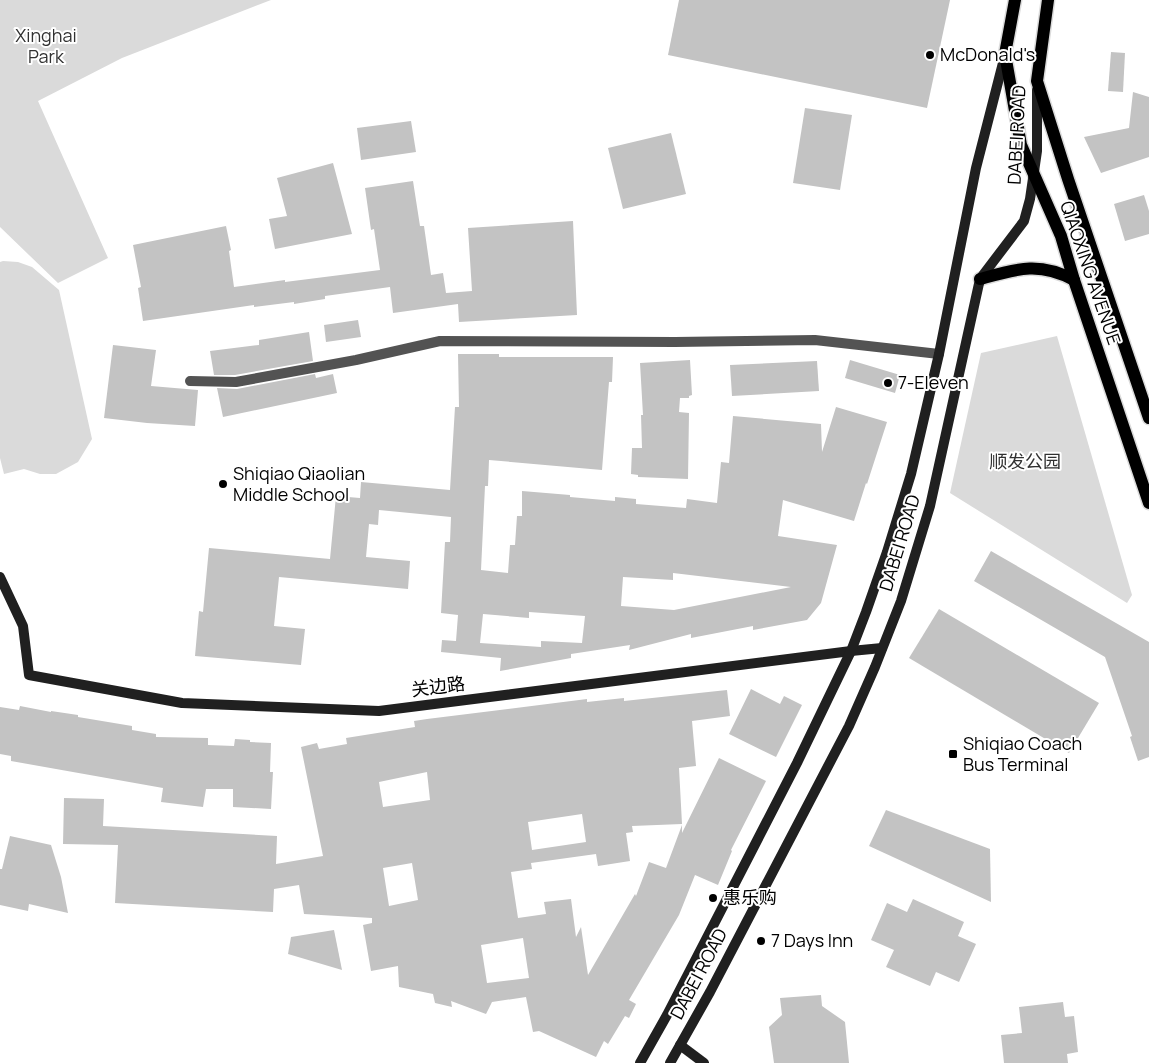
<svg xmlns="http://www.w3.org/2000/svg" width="1149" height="1063" viewBox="0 0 1149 1063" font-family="Manrope,'Noto Sans SC',sans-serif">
<rect width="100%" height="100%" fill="#fff"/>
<!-- green -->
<g fill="#dadada">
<path d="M0,0H271L122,58L38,101L108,258L58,283L0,227Z"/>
<path d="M3,261L18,262L32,267L59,290L92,439L78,462L56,474H40L24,469L4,474L0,458V262Z"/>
<path d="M1057,336L1132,595L1127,603L950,493L981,353Z"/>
</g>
<!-- building -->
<g fill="#c3c3c3" fill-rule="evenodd">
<path d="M679,0H950L927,108L668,55Z"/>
<path d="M1111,52L1125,53L1123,92L1108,91Z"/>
<path d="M1133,92L1149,97V157L1101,173L1084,137L1129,128Z"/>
<path d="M805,108L852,115L840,190L793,183Z"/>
<path d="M411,121L416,152L361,160L357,128Z"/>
<path d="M671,133L686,194L623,209L608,148Z"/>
<path d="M333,163L352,234L275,249L269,219L287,216L277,178Z"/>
<path d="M413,181L420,226H424L431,275L443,273L446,293L472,291L468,228L573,221L577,315L459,322L458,304L393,313L390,287L325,296V299L294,304V302L254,307V305L143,321L138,288L141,287L133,245L226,226L231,250L229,251L234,287L285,280V282L380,270L374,229L371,230L365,188Z"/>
<path d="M1144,195L1149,211V234L1125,241L1114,204Z"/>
<path d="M358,320L361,337L326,342L324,325Z"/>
<path d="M309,332L313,361L235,375H214L210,351L259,345V340Z"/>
<path d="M113,345L156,350L151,386L198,390L195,426L147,423L104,418Z"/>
<path d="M458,354H499V357H613L612,382H609L602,470L489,460L488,486H485L481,570L508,573L510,545H515L517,516H522V491L570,495V497L615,501V497L636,499V504L686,508L687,499L717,503L721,462L729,463L733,416L821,424L822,452L836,407L887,422L867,484L866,483L854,521L783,500L778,536L837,545L821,603L807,620L753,630V626L691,638V634L629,650L630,645L571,654V658L500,671L501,658L441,652L442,640L456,641L458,615L441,613L445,542H450L451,517L379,510L378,525L369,524L366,557L410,561L408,589L279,577L274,626L305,629L301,665L195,656L199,611L203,612L209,548L330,559L336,496L360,498L361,482L450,490L455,407H459ZM673,573L791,587L674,610L621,606L623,577L673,580ZM529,612L585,616L582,643L541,641V647L480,643L483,614L529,618Z"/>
<path d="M690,360L692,395L689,396V398H680L679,412L689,413L688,479L638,477V475L631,474L632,448H642L641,415H643L640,363Z"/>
<path d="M850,360L900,375L895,393L845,378Z"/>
<path d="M817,361L819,391L732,396L730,365Z"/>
<path d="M315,374L316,378L333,374L337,393L223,417L217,388L237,389Z"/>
<path d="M991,551L1149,642V757L1138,761L1130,737L1132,736L1105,657L974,581Z"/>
<path d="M939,609L1099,703L1069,753L909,658Z"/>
<path d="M751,689L780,704L784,696L802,705L776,757L729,734Z"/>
<path d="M727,690L730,716L692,721L696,766L679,768L682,824L632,826L633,832L626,833L630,861L598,866L596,854L531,863L532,869L511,872L518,918L546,914L544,902L571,899L576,937L581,927L588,975L635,894L636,896L649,862L666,868L682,825V833L719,758L766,781L731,850L732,851L718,885L695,875L679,915L629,1000L636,1004L629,1018L625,1016L608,1044L604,1041L596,1057L539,1031L533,1032L526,997L492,1002L486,1014L451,1001L452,1007L435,1003L433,994L399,987L398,966L371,971L363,925L372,923V918L304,914L299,885L274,889L273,912L115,903L118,845L63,844L64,798L104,799L103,826L277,836L276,864L323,856L301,747L317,743L319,749L347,744L346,738L415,727L414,721L427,719L587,699V702L624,698V701ZM427,772L430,800L383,807L379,782ZM582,814L586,842L532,850L528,822ZM412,863L418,900L389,906L383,868ZM523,938L529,978L487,983L481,945Z"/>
<path d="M20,706L51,712V711L78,715V717L132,726V730L156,734V737L208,738V745L234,746L235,739L250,740V742L271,743L270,772H273L271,809L233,807V789H206L203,807L161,802L163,788L11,761V756L0,754V707L19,710Z"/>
<path d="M886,810L990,849L991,902L869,846Z"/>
<path d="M10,836L51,845L61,877L68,913L29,904L28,911L0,905V869H2Z"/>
<path d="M913,899L964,922L958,936L976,944L959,982L936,972L930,986L886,967L894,950L871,940L887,903L907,912Z"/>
<path d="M334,930L342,970L288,954L291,937Z"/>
<path d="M821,995L822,1006L845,1022L849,1063H774L769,1027L782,1015L780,998Z"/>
<path d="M1063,1002L1065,1017L1074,1016L1078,1052L1067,1054L1068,1063H1004L1001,1035L1022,1033L1019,1007Z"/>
</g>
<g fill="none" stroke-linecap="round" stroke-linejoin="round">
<!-- primary casing -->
<g stroke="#dbdbdb" stroke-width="15">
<g id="primary">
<path d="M1015,0L1005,54L1021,145L1061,236L1074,280L1149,503"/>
<path d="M1048,0L1037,81L1068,179L1149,418"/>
<path d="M980,279C1016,269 1039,261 1074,280"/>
</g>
</g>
<!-- street -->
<path stroke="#535353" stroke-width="10" d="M190,381L236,382L356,360L440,341L675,342L815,340L939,354"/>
<!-- secondary -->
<g stroke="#202020" stroke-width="10">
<path d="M0,577L23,626L29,675L182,703L379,711L851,651L882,648"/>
<path d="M680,1045L704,1063"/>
<path d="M640,1063L667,1015L797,763L851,651L866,612L887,552L911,474L939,354L976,168L1005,55"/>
<path d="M670,1063L710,992L849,726L875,667L901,601L930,506L980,279L1024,221L1030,199L1037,151V90"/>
</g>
<!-- primary -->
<use href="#primary" stroke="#000" stroke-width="12"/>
</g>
<!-- markers -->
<g fill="#000" stroke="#fff" stroke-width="2">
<circle cx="930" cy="55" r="5"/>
<circle cx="888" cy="383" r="5"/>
<circle cx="223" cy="484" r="5"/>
<rect x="948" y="749" width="10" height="10" rx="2.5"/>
<circle cx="713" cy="898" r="5"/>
<circle cx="761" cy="941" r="5"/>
</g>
<g text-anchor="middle" stroke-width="4" stroke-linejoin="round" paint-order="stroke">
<!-- park labels -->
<g font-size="18" fill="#313131" stroke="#fff">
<text x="46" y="42">Xinghai<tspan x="46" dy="21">Park</tspan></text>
<text x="1025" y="468">顺发公园</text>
</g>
<!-- poi labels -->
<g font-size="18" fill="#000" stroke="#fff" text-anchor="start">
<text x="940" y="61">McDonald's</text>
<text x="898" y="389">7-Eleven</text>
<text x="233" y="480">Shiqiao Qiaolian<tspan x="233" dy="21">Middle School</tspan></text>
<text x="963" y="750">Shiqiao Coach<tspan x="963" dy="21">Bus Terminal</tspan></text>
<text x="723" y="904">惠乐购</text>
<text x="771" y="947">7 Days Inn</text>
</g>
<!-- street labels -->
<g font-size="18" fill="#000" stroke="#fff">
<text transform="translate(1017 135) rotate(-87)" y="6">DABEI ROAD</text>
<text transform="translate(1090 273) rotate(71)" y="6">QIAOXING AVENUE</text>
<text transform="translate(900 543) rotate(-73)" y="6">DABEI ROAD</text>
<text transform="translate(438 687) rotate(-7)" y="6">关边路</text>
<text transform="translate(699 974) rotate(-62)" y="6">DABEI ROAD</text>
</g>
</g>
</svg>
